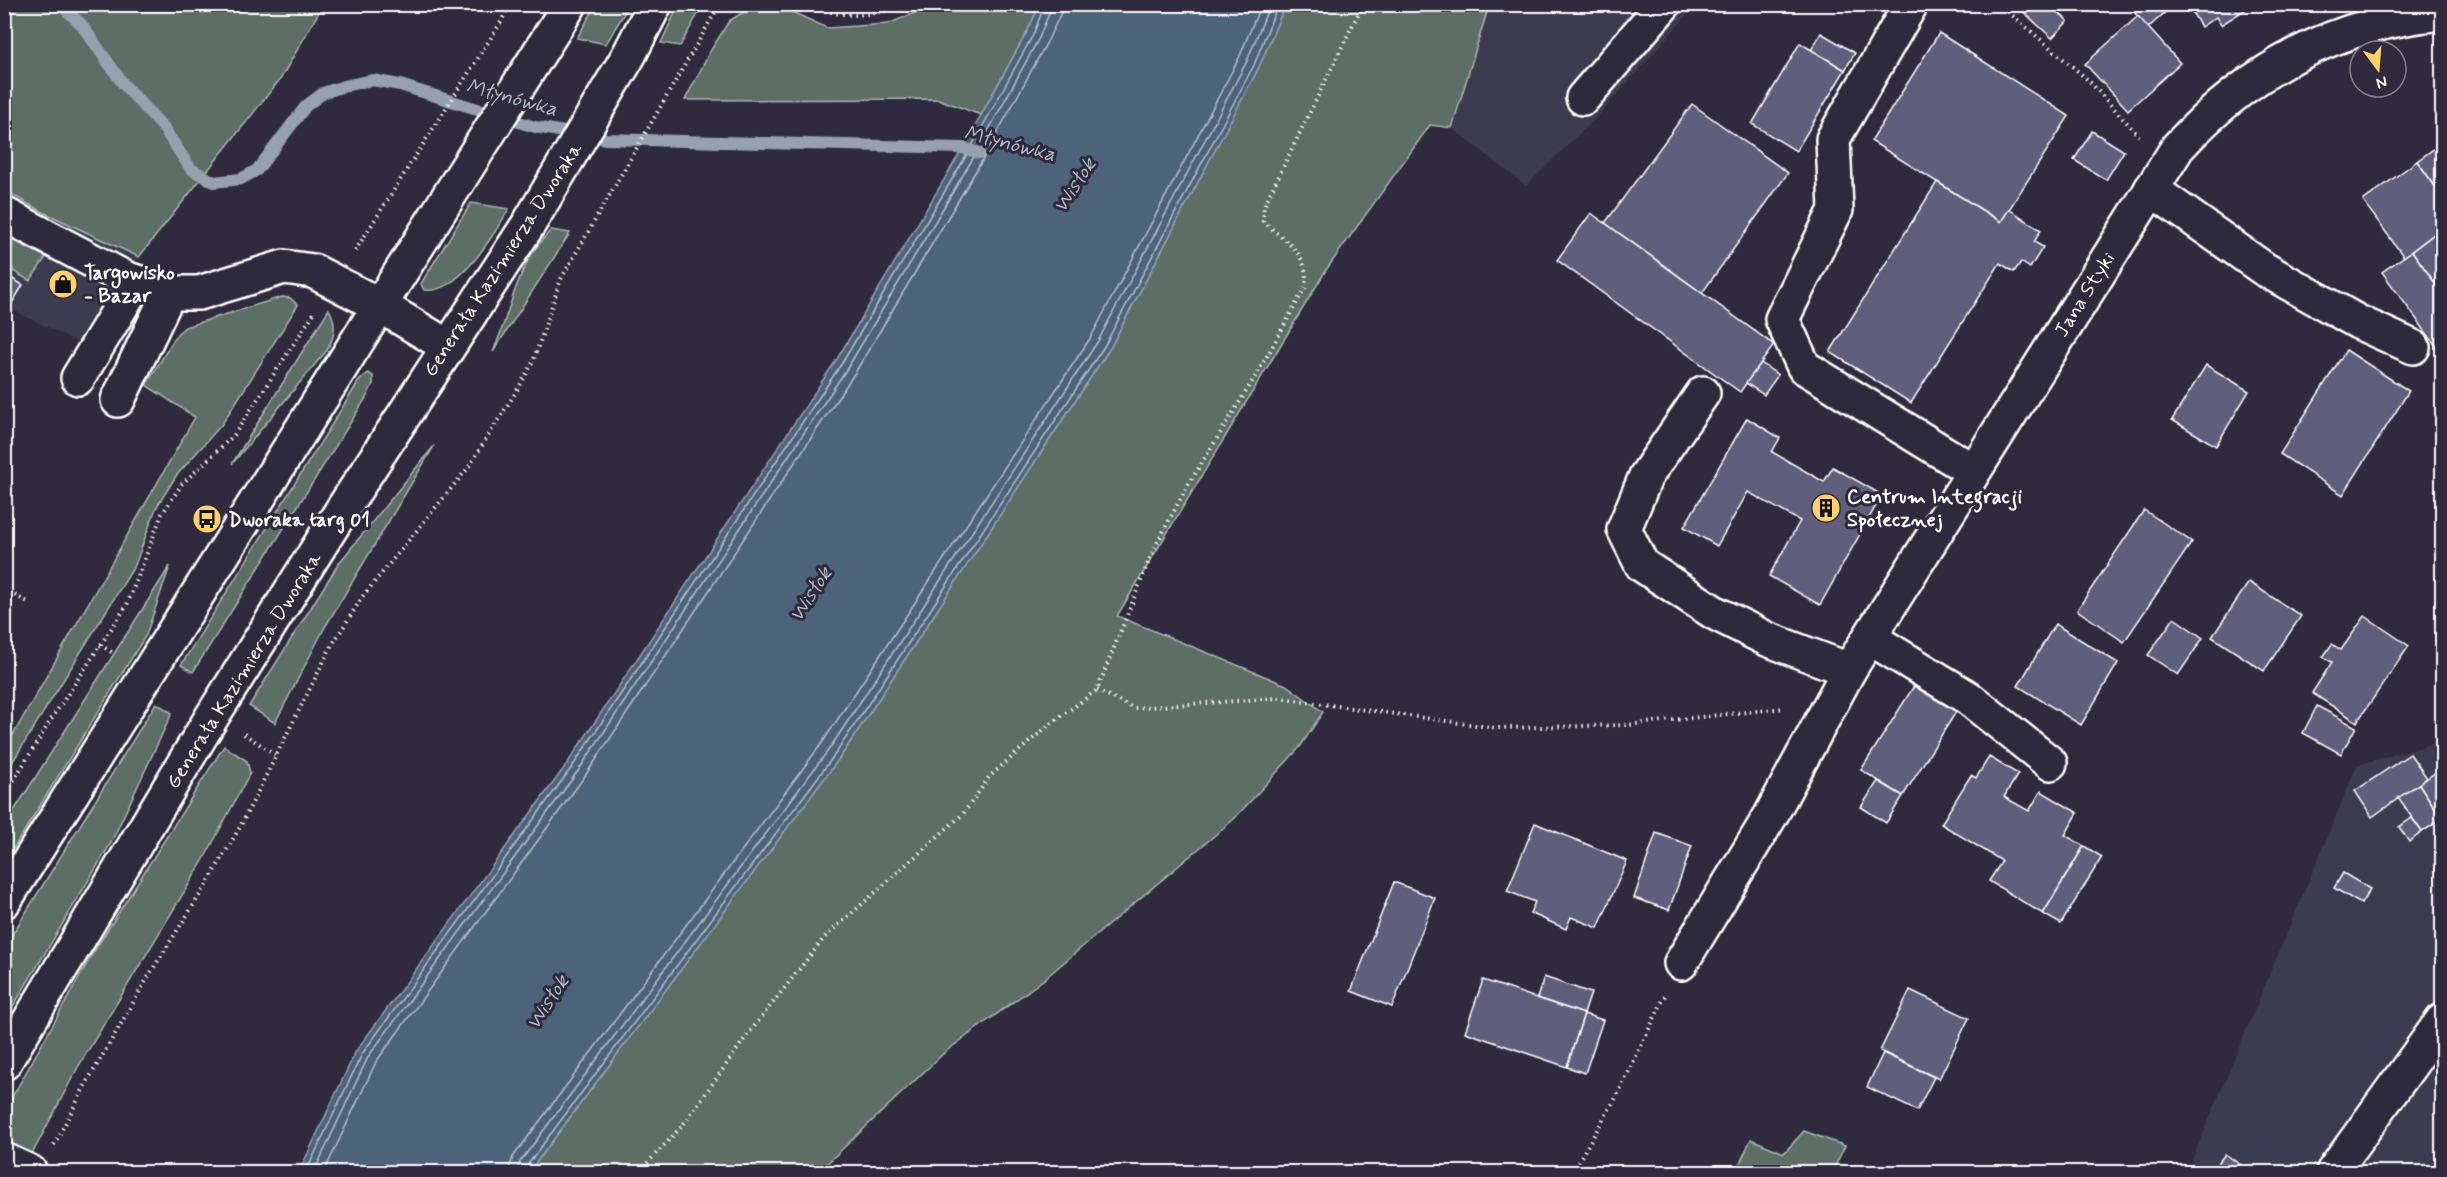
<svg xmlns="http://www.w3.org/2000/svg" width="2447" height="1177" viewBox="0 0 2447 1177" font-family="Mynerve,sans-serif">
<rect width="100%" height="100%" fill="#2f2a3d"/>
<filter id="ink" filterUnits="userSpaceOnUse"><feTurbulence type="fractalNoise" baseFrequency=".0167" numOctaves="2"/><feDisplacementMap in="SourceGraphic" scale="12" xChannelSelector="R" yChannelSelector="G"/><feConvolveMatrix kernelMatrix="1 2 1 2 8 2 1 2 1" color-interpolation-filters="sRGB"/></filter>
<g filter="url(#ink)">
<!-- built -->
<g fill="#3d3a50">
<path d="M1489,5H1696L1600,114L1526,186L1452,128Z"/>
<path d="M5,191L43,212L139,257L83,345L15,311L5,327Z"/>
<path d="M2442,741V1172H2187L2357,765Z"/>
</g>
<!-- green -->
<g fill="#5c6e66" stroke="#aeb6b2" stroke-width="1.5">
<path d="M679,4L703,5L680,46L661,43Z"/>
<path d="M4,5L5,4L323,5L281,78L139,257L43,212L5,191Z"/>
<path d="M596,5H629L606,44L577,38Z"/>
<path d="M934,5H1040L1027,32L981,115L938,99L685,100L711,50L729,21L750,8L788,10L827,28L888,24Z"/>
<path d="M1285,5H1489L1452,128L1430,125L1326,270L1117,616L1286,685L1323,712L1300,747L1234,819L1043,980L945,1052L818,1172H529L841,756L1110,348L1259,67Z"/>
<path d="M471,203L509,209C494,234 459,295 424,290L421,284L425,277Z"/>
<path d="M551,230L570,233L493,352C507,320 514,282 533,252C538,244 545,237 551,230Z"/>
<path d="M4,236L46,257L30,281L5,266Z"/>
<path d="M282,297L290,298L298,305L222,424L176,476L156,508L135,565L5,774V749L195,417L146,385L177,334L185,327Z"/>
<path d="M329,309C337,324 335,336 327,350L232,464Z"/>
<path d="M368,373L373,376V384L366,398L193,672L181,665L359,381Z"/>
<path d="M434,446L325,627L275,723L249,706L339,563Z"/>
<path d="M170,566L146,635L5,862V825Z"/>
<path d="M156,703L172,713L111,843L5,1020V946Z"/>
<path d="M224,746L247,761L250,773L203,861L78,1067L31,1156C9,1145 0,1134 6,1108L93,953Z"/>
<path d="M1804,1131L1845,1146L1832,1172H1736L1751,1139L1784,1153Z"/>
</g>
<!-- water -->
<path fill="#4e637a" stroke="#95a1af" stroke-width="1.5" d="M1040,5H1285L1259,67L1110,348L841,756L529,1172H299L356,1051L567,764L837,359L963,148L1027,32Z"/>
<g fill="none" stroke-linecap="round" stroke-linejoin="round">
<!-- shore -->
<g stroke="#b8c1ca" stroke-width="1.5">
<path d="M306,1172L362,1054L572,767L842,363L969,151L1033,35L1045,4"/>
<path d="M314,1172L368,1057L578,771L848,367L975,155L1039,38L1053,4"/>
<path d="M324,1172L376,1062L585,776L856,371L983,159L1047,42L1060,15L1062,4"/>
<path d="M508,1172L513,1157L822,743L1091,337L1239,58L1261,4"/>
<path d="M517,1172L520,1162L830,748L1098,341L1247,61L1270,4"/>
<path d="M525,1172L526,1167L836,753L1105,345L1254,65L1278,4"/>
</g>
<!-- stream -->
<path stroke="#95a1af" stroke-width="12" d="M56,4L63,7L81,24L124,85L162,126L191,169L214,182L241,179L257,170L306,106L323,93L344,86L372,80L400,85L535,127L606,139L963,148L979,153"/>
</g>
<!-- building -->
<g fill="#5e5e7b" stroke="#fff" stroke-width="1.5">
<path d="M2015,4H2049L2068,21L2052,38Z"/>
<path d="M2127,4H2172L2173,5L2148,28Z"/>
<path d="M2187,4H2254L2221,25L2216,17L2201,27Z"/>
<path d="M2138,16L2180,63L2128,110L2085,64Z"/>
<path d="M1821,33L1855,53L1845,70L1811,50Z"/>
<path d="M1939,33L2069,116L2001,222L1871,141Z"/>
<path d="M1800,43L1845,70L1796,151L1752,124Z"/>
<path d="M1692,104L1788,173L1702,293L1605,223Z"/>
<path d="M2092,131L2124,151L2106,180L2074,160Z"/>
<path d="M2442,143V196L2417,161Z"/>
<path d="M2417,161L2442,196V228L2404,257L2363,201Z"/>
<path d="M1937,182L2001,222L2009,209L2041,230L2034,242L2043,247L2030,268L2021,262L2014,272L2000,263L1911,403L1830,352Z"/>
<path d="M1591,213L1774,345L1740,392L1557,260Z"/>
<path d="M2442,228V293L2412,251Z"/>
<path d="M2412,251L2442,293V354L2382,272Z"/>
<path d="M4,274L23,285L5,315H4Z"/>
<path d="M2346,350L2409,391L2343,495L2280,454Z"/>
<path d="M1761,363L1778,375L1764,395L1746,383Z"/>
<path d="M2206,365L2249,391L2216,446L2172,420Z"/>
<path d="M1747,418L1780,438L1772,452L1824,482L1833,467L1882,495L1820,605L1769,576L1800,521L1748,492L1717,546L1684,527Z"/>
<path d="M2144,510L2192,542L2124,642L2077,610Z"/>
<path d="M2249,582L2301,616L2264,671L2212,637Z"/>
<path d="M2365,616L2409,646L2357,722L2312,693L2332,662L2323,657L2332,644L2341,650Z"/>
<path d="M2174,618L2203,638L2178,675L2148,655Z"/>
<path d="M2055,624L2118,663L2081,725L2018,686Z"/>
<path d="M1919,678L1961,704L1903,796L1861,770Z"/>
<path d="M2317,706L2356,727L2341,754L2303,733Z"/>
<path d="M2410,754L2427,778L2372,817L2355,791Z"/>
<path d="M1989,757L2018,774L2004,797L2029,811L2041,791L2078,813L2065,835L2084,846L2043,914L1989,881L2002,861L1941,824L1971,775L1976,778Z"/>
<path d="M2442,768V819L2419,784Z"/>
<path d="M1878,781L1903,796L1886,823L1861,807Z"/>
<path d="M2419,784L2442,819L2422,832L2398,798Z"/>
<path d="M2412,818L2422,832L2409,842L2399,827Z"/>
<path d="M1535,823L1627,861L1598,928L1571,917L1566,929L1530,913L1535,902L1507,891Z"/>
<path d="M1656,833L1692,846L1669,910L1634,898Z"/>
<path d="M2084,846L2102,857L2061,924L2043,914Z"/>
<path d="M2343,873L2370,889L2361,904L2334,888Z"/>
<path d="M1394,882L1435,898L1392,1007L1351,991Z"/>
<path d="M1544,977L1591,993L1584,1014L1537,998Z"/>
<path d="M1483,980L1584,1014L1567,1067L1465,1032Z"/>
<path d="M1910,990L1969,1018L1939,1079L1880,1051Z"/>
<path d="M1584,1014L1603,1020L1585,1073L1567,1067Z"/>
<path d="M1883,1053L1934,1077L1917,1111L1867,1087Z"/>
<path d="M2225,1154L2251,1172H2211Z"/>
</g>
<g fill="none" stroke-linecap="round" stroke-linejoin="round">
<!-- minor casing -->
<g stroke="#fff" stroke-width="38">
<g id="minor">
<path d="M1911,4L1833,139L1836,210L1782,319L1804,367L1973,471"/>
<path d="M1583,98L1664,4"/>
<path d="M2151,189L2264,269L2358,322L2413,347"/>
<path d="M4,214L125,278L169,293H199L284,267L313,271L381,306L447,346"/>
<path d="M78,378L136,282"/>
<path d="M1703,393L1646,476L1624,529L1642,565L1715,613L1767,639L1849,670"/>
<path d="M118,400L169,293"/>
<path d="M1870,638L1967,697L2050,763"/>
<path d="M1681,963L1771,815L1849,670L2178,147C2251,68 2336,23 2442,13"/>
<path d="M4,1160L30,1172"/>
<path d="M2333,1172L2442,1021"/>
</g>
</g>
<!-- major casing -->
<g stroke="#fff" stroke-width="38">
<g id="major">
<path d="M4,901L570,4"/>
<path d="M4,1063L213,715L344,507L530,222L629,55L655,4"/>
</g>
</g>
<!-- path -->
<g stroke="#fff" stroke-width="4" stroke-dasharray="1.5 4.5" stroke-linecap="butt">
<path d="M808,4C840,19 871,18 903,4"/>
<path d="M1999,4L2088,80L2139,136"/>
<path d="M717,10L727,4"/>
<path d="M355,251L501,22L510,4"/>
<path d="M4,590L30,603"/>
<path d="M100,645L115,654"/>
<path d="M1097,690L1133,708L1279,698L1497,728L1627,725L1784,708"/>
<path d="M244,734L276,755"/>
<path d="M4,796L54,715L127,605L162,514L182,484L234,435L314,313"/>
<path d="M54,1145L86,1084L151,972L210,879L240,827L332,645L363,596L468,468L519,387L533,362L561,279L720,4"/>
<path d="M639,1172L683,1125L746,1037L824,938L963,814L990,776L1049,725L1097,690L1153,551L1185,490L1257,374L1306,286C1309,253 1286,242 1263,221L1264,206L1363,4"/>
<path d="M1572,1172L1617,1096L1665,996"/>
</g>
<!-- minor -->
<use href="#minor" stroke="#2f2a3d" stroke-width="33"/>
<!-- major -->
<use href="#major" stroke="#2f2a3d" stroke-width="33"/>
</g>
</g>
<!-- icons -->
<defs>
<g id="shop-disc" transform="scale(1.5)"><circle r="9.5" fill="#ffd166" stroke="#2f2a3d"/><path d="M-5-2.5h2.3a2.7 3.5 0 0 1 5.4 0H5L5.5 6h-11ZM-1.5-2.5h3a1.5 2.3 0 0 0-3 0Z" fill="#111"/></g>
<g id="building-disc" transform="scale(1.5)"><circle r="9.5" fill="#ffd166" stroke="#2f2a3d"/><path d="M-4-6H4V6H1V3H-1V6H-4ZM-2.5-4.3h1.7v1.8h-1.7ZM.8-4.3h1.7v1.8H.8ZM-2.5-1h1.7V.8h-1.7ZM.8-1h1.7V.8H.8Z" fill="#111"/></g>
<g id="bus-disc" transform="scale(1.5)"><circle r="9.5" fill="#ffd166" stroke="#2f2a3d"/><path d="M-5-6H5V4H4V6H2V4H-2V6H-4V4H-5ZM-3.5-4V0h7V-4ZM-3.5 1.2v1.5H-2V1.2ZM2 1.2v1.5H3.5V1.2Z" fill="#111"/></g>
</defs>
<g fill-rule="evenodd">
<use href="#shop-disc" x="63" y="284"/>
<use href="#building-disc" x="1826" y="508"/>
<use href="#bus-disc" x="207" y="519"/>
</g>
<g text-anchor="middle" stroke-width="6" stroke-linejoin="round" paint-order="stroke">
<!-- street labels -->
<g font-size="20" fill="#fff" stroke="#2f2a3d">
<text transform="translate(502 259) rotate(-57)" y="7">Generała Kazimierza Dworaka</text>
<text transform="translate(2084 294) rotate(-58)" y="7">Jana Styki</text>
<text transform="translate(243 670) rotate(-58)" y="7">Generała Kazimierza Dworaka</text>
</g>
<!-- poi labels -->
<g font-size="20" font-weight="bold" fill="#fff" stroke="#2f2a3d" text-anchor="start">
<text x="84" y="279">Targowisko<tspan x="84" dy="23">- Bazar</tspan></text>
<text x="1847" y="503">Centrum Integracji<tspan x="1847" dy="23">Społecznej</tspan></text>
<text x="228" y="526">Dworaka targ 01</text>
</g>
<!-- water labels -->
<g font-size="21" font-style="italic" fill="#afb9c3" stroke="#2f2a3d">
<text transform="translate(512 97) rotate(15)" y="7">Młynówka</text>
<text transform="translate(1010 143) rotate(14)" y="7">Młynówka</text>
<text transform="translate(1074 185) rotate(-57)" y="7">Wisłok</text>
<text transform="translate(810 594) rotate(-57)" y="7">Wisłok</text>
<text transform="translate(547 1002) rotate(-57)" y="7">Wisłok</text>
</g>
</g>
<!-- margin -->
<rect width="2447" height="1177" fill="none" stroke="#2f2a3d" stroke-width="24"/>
<rect x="12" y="12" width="2423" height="1153" fill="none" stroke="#fff" stroke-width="2" filter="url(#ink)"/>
<!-- north arrow -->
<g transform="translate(2378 69) rotate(164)"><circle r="28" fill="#2f2a3d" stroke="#827f8b" stroke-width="1.5"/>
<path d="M0-4.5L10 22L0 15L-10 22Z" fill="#ffd166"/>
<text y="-9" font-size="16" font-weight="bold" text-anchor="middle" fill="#ffffff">N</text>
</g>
</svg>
